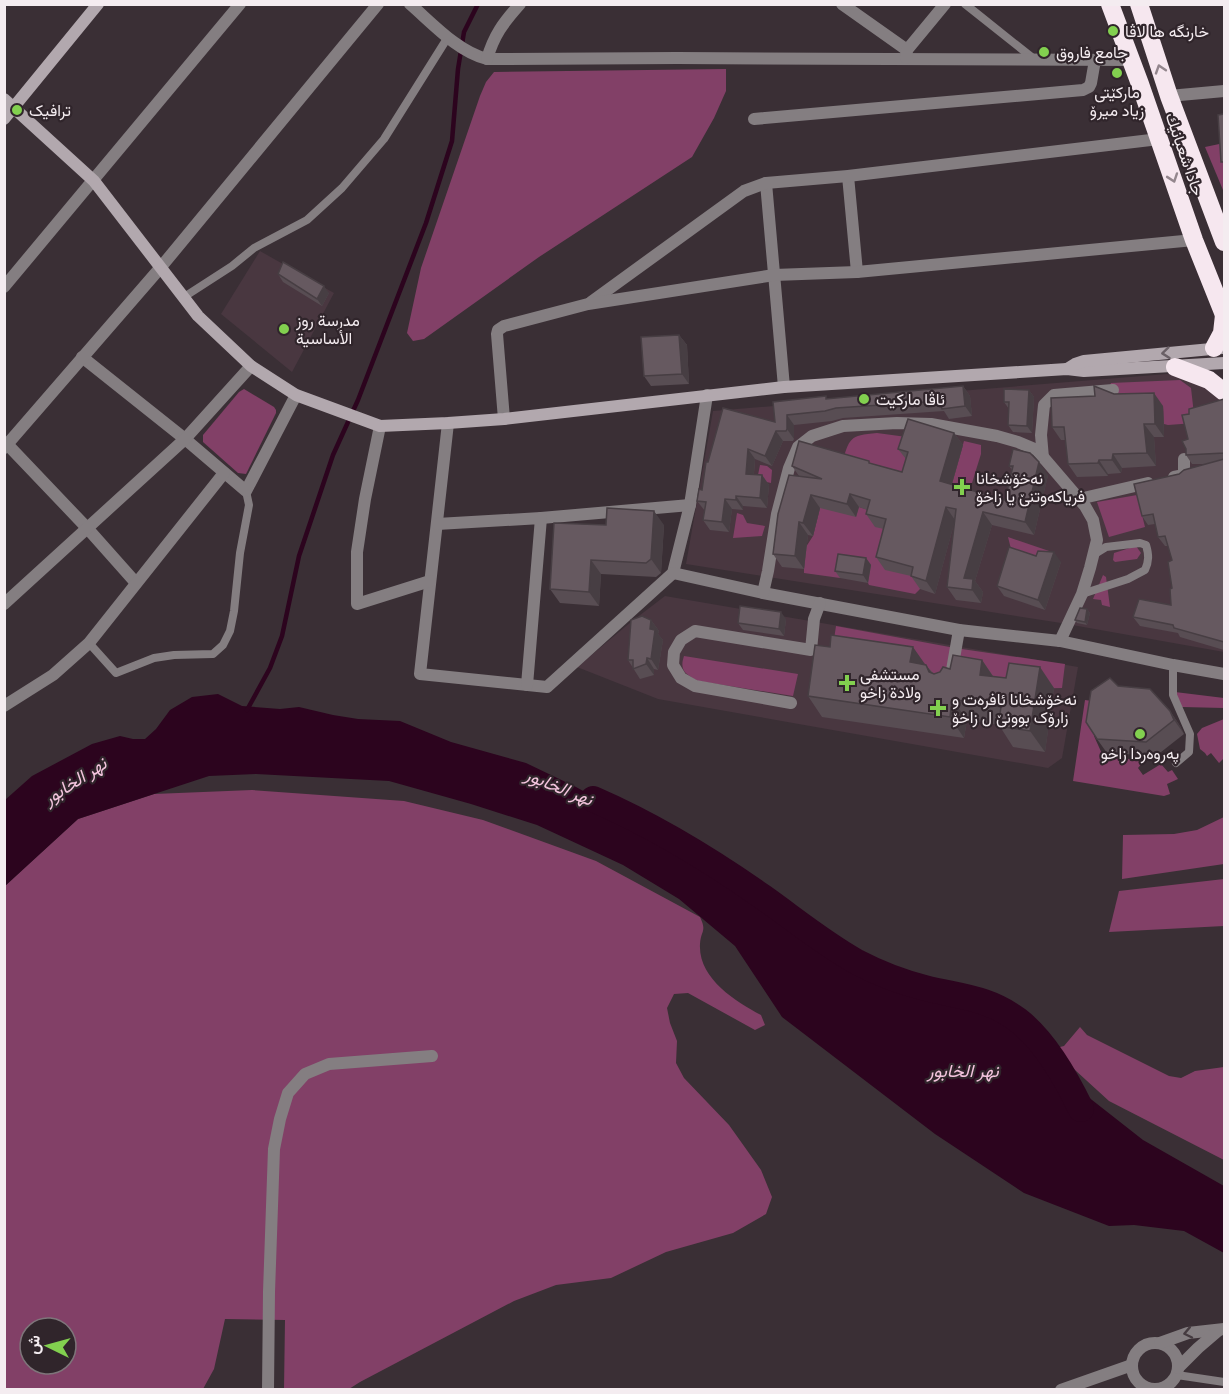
<svg xmlns="http://www.w3.org/2000/svg" width="1229" height="1394" viewBox="0 0 1229 1394" font-family="'Public Sans',Vazirmatn,sans-serif">
<rect width="100%" height="100%" fill="#3a2f35"/>
<!-- built -->
<g fill="#493740">
<path d="M260,251L334,293L292,372L221,314Z"/>
<path d="M1167,374L1202,381L1224,401V652L1061,623L686,564L713,411Z"/>
<path d="M665,596L1078,667L1062,758L1048,768L658,699L577,667L631,622Z"/>
</g>
<!-- green -->
<g fill="#824067" fill-rule="evenodd">
<path d="M726,69V91L714,118L692,157L539,257L424,339L413,341L407,333L421,268L480,96L486,82L494,72Z"/>
<path d="M1224,143V190H1223L1205,147Z"/>
<path d="M1180,380L1191,388L1195,423L1168,425L1164,424L1163,406L1106,395L1111,383Z"/>
<path d="M244,389L274,407L276,410V413L246,474L238,473L203,442V435L239,392Z"/>
<path d="M877,433L914,438V475L842,464C849,439 849,435 877,433Z"/>
<path d="M964,441L981,445V454L967,499L949,494Z"/>
<path d="M760,465L767,466L772,470L771,483L757,480Z"/>
<path d="M1137,495L1145,527L1109,537L1097,502Z"/>
<path d="M859,507L879,513L903,534L922,580L920,589L915,594L869,585L868,583L843,561L840,578L804,573V569L806,547L813,536L820,508Z"/>
<path d="M737,513L743,515L747,523L765,526L762,536L733,538Z"/>
<path d="M1008,537L1052,552L1039,559L1011,549Z"/>
<path d="M1136,546L1141,553L1137,559L1115,562L1113,560L1114,553Z"/>
<path d="M1103,575L1106,577L1110,607L1102,605L1101,600L1093,599Z"/>
<path d="M836,626L955,648L1065,664L1062,688L965,690L830,666Z"/>
<path d="M684,656L798,674L793,696L698,681C686,674 679,671 684,656Z"/>
<path d="M1175,692L1224,698V708L1182,707Z"/>
<path d="M1085,700L1099,702L1094,736L1103,756L1138,760L1143,762L1138,768L1143,775L1161,764L1168,772L1172,770L1178,779L1167,784L1170,794L1164,796L1073,781Z"/>
<path d="M1224,719V758L1219,763L1211,753L1207,756L1205,753L1200,749L1197,734L1202,728Z"/>
<path d="M252,790L404,801L483,820L596,861L700,917C707,932 701,930 700,944C698,978 735,1001 761,1015L765,1025L755,1030L688,993L674,994L667,1008L670,1023L677,1041L676,1063L684,1078L729,1125L761,1170L772,1197L766,1214L733,1233L666,1252L611,1278L556,1285L514,1301L360,1382L349,1389H284L285,1320L225,1319L214,1369L203,1389L5,1390V886L78,819L154,794ZM30,1328H66V1364H30Z"/>
<path d="M1224,817V864L1122,879L1123,835L1174,834L1197,830Z"/>
<path d="M1224,879V926L1109,932L1119,891Z"/>
<path d="M1080,1027L1087,1035L1169,1076L1181,1078L1195,1071L1224,1067V1160L1109,1101L1052,1049L1064,1046Z"/>
</g>
<!-- water -->
<path fill="#2c041e" d="M218,694L242,706L280,709L299,707L333,715L358,719L400,721L451,742L526,763L576,787L661,834L730,884L816,939L884,975L997,1009L1028,1039L1050,1067L1143,1140L1224,1186V1253L1184,1231L1134,1225L1109,1226L1024,1193L935,1134L782,1017L735,946L679,899L623,865L537,825L471,804L389,781L256,774L209,776L78,819L5,886V800L32,776L92,744L120,736L133,739H145L156,729L170,710L192,697Z"/>
<g fill="none" stroke-linecap="round" stroke-linejoin="round">
<!-- stream -->
<path stroke="#2c041e" stroke-width="4.5" d="M247,710L270,668L282,636L299,556L333,455L358,400L426,223L452,141L458,69L464,32L478,4"/>
<!-- river -->
<path stroke="#2c041e" stroke-width="26" d="M593,799C653,825 709,859 763,897C794,919 823,943 857,962C878,973 901,982 925,988C960,997 987,997 1018,1020C1044,1040 1067,1080 1081,1109"/>
<!-- lane -->
<g stroke="#847e81" stroke-width="8">
<path d="M965,4L1034,59"/>
<path d="M184,297L232,266L254,248L307,220L342,188L384,139L448,37"/>
<path d="M1082,594L1128,579L1145,570C1149,561 1149,555 1146,545L1140,543L1106,547L1093,555"/>
<path d="M89,643L116,673L154,658L174,655L213,654L223,645L230,631L234,611L240,553L249,505L246,491"/>
<path d="M1173,665V695L1190,734L1189,752L1176,763"/>
<path d="M1177,1375L1224,1382"/>
</g>
<!-- street -->
<g stroke="#847e81" stroke-width="12">
<path d="M410,4C432,23 458,52 487,59L677,58L1130,60"/>
<path d="M842,4L907,50"/>
<path d="M906,58L907,50L945,4"/>
<path d="M487,59C494,35 503,23 520,4"/>
<path d="M1169,96L1224,91"/>
<path d="M754,119L1083,90L1089,87L1091,83L1095,60"/>
<path d="M848,176L857,272"/>
<path d="M766,183L784,387"/>
<path d="M4,287L240,4"/>
<path d="M591,302L744,191L766,183L848,176L1159,139"/>
<path d="M82,357L185,439L246,491L296,395"/>
<path d="M504,419L497,334L498,330L504,326L588,304L774,275L857,272L1194,240"/>
<path d="M448,423L420,674L547,687L673,573L690,505L707,395"/>
<path d="M380,426L365,499L357,552V604L430,581"/>
<path d="M7,444L88,529L136,583"/>
<path d="M4,448L161,267L378,4"/>
<path d="M1043,458L1041,435L1044,405L1054,395L1113,390"/>
<path d="M1174,477L1184,475V459"/>
<path d="M1079,499L1148,483"/>
<path d="M541,518L690,505"/>
<path d="M437,524L541,518L527,685"/>
<path d="M673,573L763,593L959,630L1060,641L1173,665L1224,674"/>
<path d="M763,593L768,571L777,514L789,468L798,447L812,436L843,426L897,423L931,424L997,436L1018,442L1037,450L1085,506L1093,520L1097,540L1090,568L1082,594L1060,641"/>
<path d="M4,604L185,439L251,366"/>
<path d="M952,670L959,630"/>
<path d="M791,703L695,686L681,678L673,665L674,652L681,640L695,631L811,650L814,619L820,603"/>
<path d="M4,706L53,675L89,643L224,473"/>
<circle cx="1155" cy="1366" r="23"/>
<path d="M1160,1343L1188,1333L1224,1329"/>
<path d="M1178,1368L1198,1348L1219,1330"/>
<path d="M268,1390L269,1292L274,1149L280,1119L288,1093L305,1074L329,1064L432,1056"/>
<path d="M1061,1390L1132,1365"/>
</g>
<!-- secondary -->
<g stroke="#b2a8ae" stroke-width="12">
<path d="M4,99L94,181L198,316L251,366L296,395L380,426L448,423L504,419L784,387L1067,369L1084,371L1224,363"/>
<path d="M4,119L98,4"/>
<path d="M1067,369L1075,364L1084,361L1222,348"/>
</g>
<!-- highway -->
<g stroke="#f6e7ef" stroke-width="18">
<path d="M1110,4L1140,84L1194,240L1224,315"/>
<path d="M1139,4L1169,96L1224,242"/>
<path d="M1214,348L1222,333L1224,315"/>
<path d="M1175,367L1209,380L1224,392"/>
</g>
</g>
<!-- wall -->
<g fill="#584d53">
<path d="M278,274L329,293L322,306L283,282Z"/>
<path d="M679,335L687,345L689,384L651,386L644,376Z"/>
<path d="M963,386L970,396L972,416L949,419L944,411L843,418L832,421L794,425V439L793,441H783L772,466L755,459L754,474L762,475L769,485L767,508L743,506V510L732,509L729,532L710,530L703,520L705,511L697,501L702,490L708,462L775,422L773,402L828,399Z"/>
<path d="M1029,390L1034,397L1032,433L1013,432L1008,425L1009,409L1004,402Z"/>
<path d="M1114,394L1163,406L1164,437H1154L1156,466L1122,468L1121,473L1108,474V476L1077,477L1068,464L1065,440H1061L1052,427L1095,396Z"/>
<path d="M1224,399V650L1180,637L1178,633L1140,626L1133,617L1171,605L1172,560L1168,546H1165L1158,537L1155,524L1148,525L1142,516L1179,474L1208,464H1192L1186,455L1188,439L1189,414Z"/>
<path d="M954,433L963,445L952,484L1005,500L1012,470L1009,466L1048,475L1034,535L992,525L975,581L983,592L981,603L956,600L947,587L955,520L935,594L920,589L911,576L885,570L876,557L884,529L875,527L866,514L867,510L859,507L856,517L820,508L813,536L808,535L804,569L782,567L773,554L799,476L792,466L872,464L902,472L906,459L898,449Z"/>
<path d="M606,525H664L661,573L656,577L601,574L599,606L560,603L550,589Z"/>
<path d="M1036,556L1061,562L1045,610L1004,596L997,586Z"/>
<path d="M866,558L871,565L868,583L840,578L835,571Z"/>
<path d="M1087,609L1090,613L1087,625L1077,623L1075,620Z"/>
<path d="M786,619L784,636L743,630L738,623Z"/>
<path d="M651,620L659,631L658,634L663,640L658,670L654,669V675L640,679L628,660Z"/>
<path d="M982,660L993,676L1054,688L1045,752L1013,747L999,725L967,720L964,738L822,717L808,696L925,664L934,674Z"/>
<path d="M1118,686L1170,711L1180,726L1184,734L1156,756L1107,753L1097,739Z"/>
</g>
<!-- shaded-wall -->
<g fill="#473e43">
<path d="M324,286L329,293L322,306L317,299Z"/>
<path d="M679,335L687,345L689,384L682,374Z"/>
<path d="M963,386L970,396L972,416L965,406Z"/>
<path d="M1029,390L1034,397L1032,433L1027,426Z"/>
<path d="M1154,393L1163,406L1164,437L1155,424Z"/>
<path d="M787,415L794,425V439L787,429Z"/>
<path d="M1144,424L1154,437L1156,466L1147,453Z"/>
<path d="M776,431L783,441L772,466L765,456Z"/>
<path d="M954,433L963,445L949,494L940,481Z"/>
<path d="M748,449L755,459L753,484L746,474Z"/>
<path d="M1113,454L1122,468L1121,473L1112,460Z"/>
<path d="M1099,460L1108,474V476L1098,463Z"/>
<path d="M1039,462L1048,475L1034,535L1025,522Z"/>
<path d="M762,475L769,485L767,508L760,498Z"/>
<path d="M850,494L859,507L856,517L847,504Z"/>
<path d="M811,495L820,508L813,536L803,523Z"/>
<path d="M736,496L743,506V510L736,500Z"/>
<path d="M725,499L732,509L729,532L722,522Z"/>
<path d="M946,507L955,520L935,594L926,581Z"/>
<path d="M654,511L664,525L661,573L651,559Z"/>
<path d="M983,512L992,525L975,581L983,592L981,603L964,578Z"/>
<path d="M799,522L808,535L804,569L795,556Z"/>
<path d="M1054,552L1061,562L1045,610L1038,600Z"/>
<path d="M866,558L871,565L868,583L863,575Z"/>
<path d="M591,560L601,574L599,606L589,592Z"/>
<path d="M1087,609L1090,613L1087,625L1085,622Z"/>
<path d="M781,612L786,619L784,636L779,629Z"/>
<path d="M651,620L659,631L658,634L663,640L658,670L651,659L650,629Z"/>
<path d="M913,647L927,667L926,665L941,686L910,662Z"/>
<path d="M647,658L654,669V675L646,664Z"/>
<path d="M982,660L996,681L980,675Z"/>
<path d="M1040,667L1054,688L1045,752L1030,731Z"/>
<path d="M952,699L967,720L964,738L950,717Z"/>
<path d="M1170,711L1180,726L1184,734L1174,720Z"/>
</g>
<!-- building -->
<g fill="#665960" stroke="#473e43" stroke-width="1.5">
<path d="M1224,114V162H1221L1218,115Z"/>
<path d="M283,262L324,286L317,299L278,274Z"/>
<path d="M679,335L682,374L644,376L641,337Z"/>
<path d="M963,386L965,406L942,409L940,401L836,408L825,411L787,415V429L786,431H776L765,456L748,449L746,474L762,475L760,498L736,496V500L725,499L722,522L703,520L706,502L697,501L699,489L702,490L706,462H708L723,408L775,422L773,402L826,396V399Z"/>
<path d="M1094,386L1114,394L1154,393L1155,424H1144L1147,453L1113,454L1112,460H1099L1098,463L1068,464L1064,427H1052L1051,398L1095,396Z"/>
<path d="M1004,389L1029,390L1027,426L1008,425L1009,402H1004Z"/>
<path d="M1224,399V453L1186,455V449L1182,441L1188,439L1182,415L1189,414V409Z"/>
<path d="M908,419L954,433L940,481L1005,500L1013,466H1009L1013,449L1030,453L1039,462L1025,522L983,512L964,578L973,579L972,590L947,587L956,509L946,507L926,581L911,576L913,567L876,557L886,519L866,514L870,500L850,494L847,504L811,495L803,523L799,522L795,556L773,554L778,514L789,475L822,479L792,466L799,441L869,461V463L902,472L908,452L898,449Z"/>
<path d="M1224,459V642L1174,628L1173,625L1133,617L1139,599L1171,605L1170,589L1172,588L1168,562L1172,560L1165,536L1158,537L1153,514L1142,516L1134,484L1179,474L1184,470Z"/>
<path d="M607,508L654,511L651,559L646,563L591,560L589,592L550,589L554,523L606,525Z"/>
<path d="M1009,547L1036,556L1038,551L1054,552L1038,600L997,586Z"/>
<path d="M838,554L866,558L863,575L835,571Z"/>
<path d="M740,606L781,612L779,629L738,623Z"/>
<path d="M1080,608L1087,609L1085,622L1075,620Z"/>
<path d="M642,616L651,620L650,629L655,630L651,659L647,658L646,664L633,669V660H628L631,620Z"/>
<path d="M831,635L913,647L910,662L926,665L929,672L934,674L940,672L943,667L950,669L953,655L982,660L980,675L1006,678L1009,663L1040,667L1030,731L998,726L1001,707L952,699L950,717L808,696L815,645L830,647Z"/>
<path d="M1110,678L1118,686L1150,689L1170,711L1174,720L1146,742L1097,739L1086,722L1091,691Z"/>
</g>
<!-- one-way arrows -->
<defs><path id="oneway-chevron" d="M-2-3.5L2.5 0L-2 3.5" fill="none" stroke-width="1.6" stroke-linecap="round" stroke-linejoin="round" transform="scale(1.5)"/></defs>
<g stroke="#93868d">
<use href="#oneway-chevron" transform="translate(1160 69) rotate(-108)"/>
<use href="#oneway-chevron" transform="translate(1173 178) rotate(71)"/>
</g>
<use stroke="#6a6066" href="#oneway-chevron" transform="translate(1166 353) rotate(174)"/>
<use stroke="#453b40" href="#oneway-chevron" transform="translate(1188 1333) rotate(168)"/>
<!-- markers -->
<g fill="#82d04f" stroke="#30252b" stroke-width="2">
<circle cx="1113" cy="31" r="6"/>
<circle cx="1044" cy="52" r="6"/>
<circle cx="1117" cy="73" r="6"/>
<circle cx="17" cy="110" r="6"/>
<circle cx="284" cy="329" r="6"/>
<circle cx="864" cy="399" r="6"/>
<path d="M959 478h6v6h6v6h-6v6h-6v-6h-6v-6h6z"/>
<path d="M844 674h6v6h6v6h-6v6h-6v-6h-6v-6h6z"/>
<path d="M935 699h6v6h6v6h-6v6h-6v-6h-6v-6h6z"/>
<circle cx="1140" cy="734" r="6"/>
</g>
<g text-anchor="middle" stroke-width="4.5" stroke-linejoin="round" paint-order="stroke">
<!-- poi labels -->
<g font-size="16" fill="#f4ecf0" stroke="#30252b" text-anchor="start">
<text x="1125" y="37">خارنگه ها لاڤا</text>
<text x="1056" y="58">جامع فاروق</text>
<text x="1117" y="98" text-anchor="middle">مارکێتی<tspan x="1117" dy="18">زیاد میرۆ</tspan></text>
<text x="29" y="116">ترافیک</text>
<text x="296" y="326">مدرسة روز<tspan x="296" dy="18">الأساسية</tspan></text>
<text x="876" y="405">ئاڤا ماركيت</text>
<text x="976" y="484">نه‌خۆشخانا<tspan x="976" dy="18">فرياكه‌وتنێ يا زاخۆ</tspan></text>
<text x="860" y="680">مستشفى<tspan x="860" dy="18">ولادة زاخو</tspan></text>
<text x="952" y="705">نەخۆشخانا ئافرەت و<tspan x="952" dy="18">زارۆک بوونێ ل زاخۆ</tspan></text>
<text x="1140" y="759" text-anchor="middle">په‌روه‌ردا زاخو</text>
</g>
<!-- street labels -->
<g font-size="16" fill="#f4ecf0" stroke="#30252b">
<text transform="translate(1185 154) rotate(71)" y="6">جادا شعبانيك</text>
</g>
<!-- water labels -->
<g font-size="18" font-style="italic" fill="#f4c5de" stroke="#30252b">
<text transform="translate(75 781) rotate(-33)" y="6">نهر الخابور</text>
<text transform="translate(559 787) rotate(22)" y="6">نهر الخابور</text>
<text x="963" y="1077">نهر الخابور</text>
</g>
</g>
<!-- border -->
<rect width="1229" height="1394" fill="none" stroke="#f4ecf0" stroke-width="12"/>
<!-- north arrow -->
<g transform="translate(48 1346) rotate(275)"><circle r="28" fill="#30252b" stroke="#7e757a" stroke-width="1.5"/>
<path d="M0-4.5L10 22L0 15L-10 22Z" fill="#82d04f"/>
<text y="-9" font-size="16" font-weight="bold" text-anchor="middle" fill="#f4ecf0">ش</text>
</g>
</svg>
